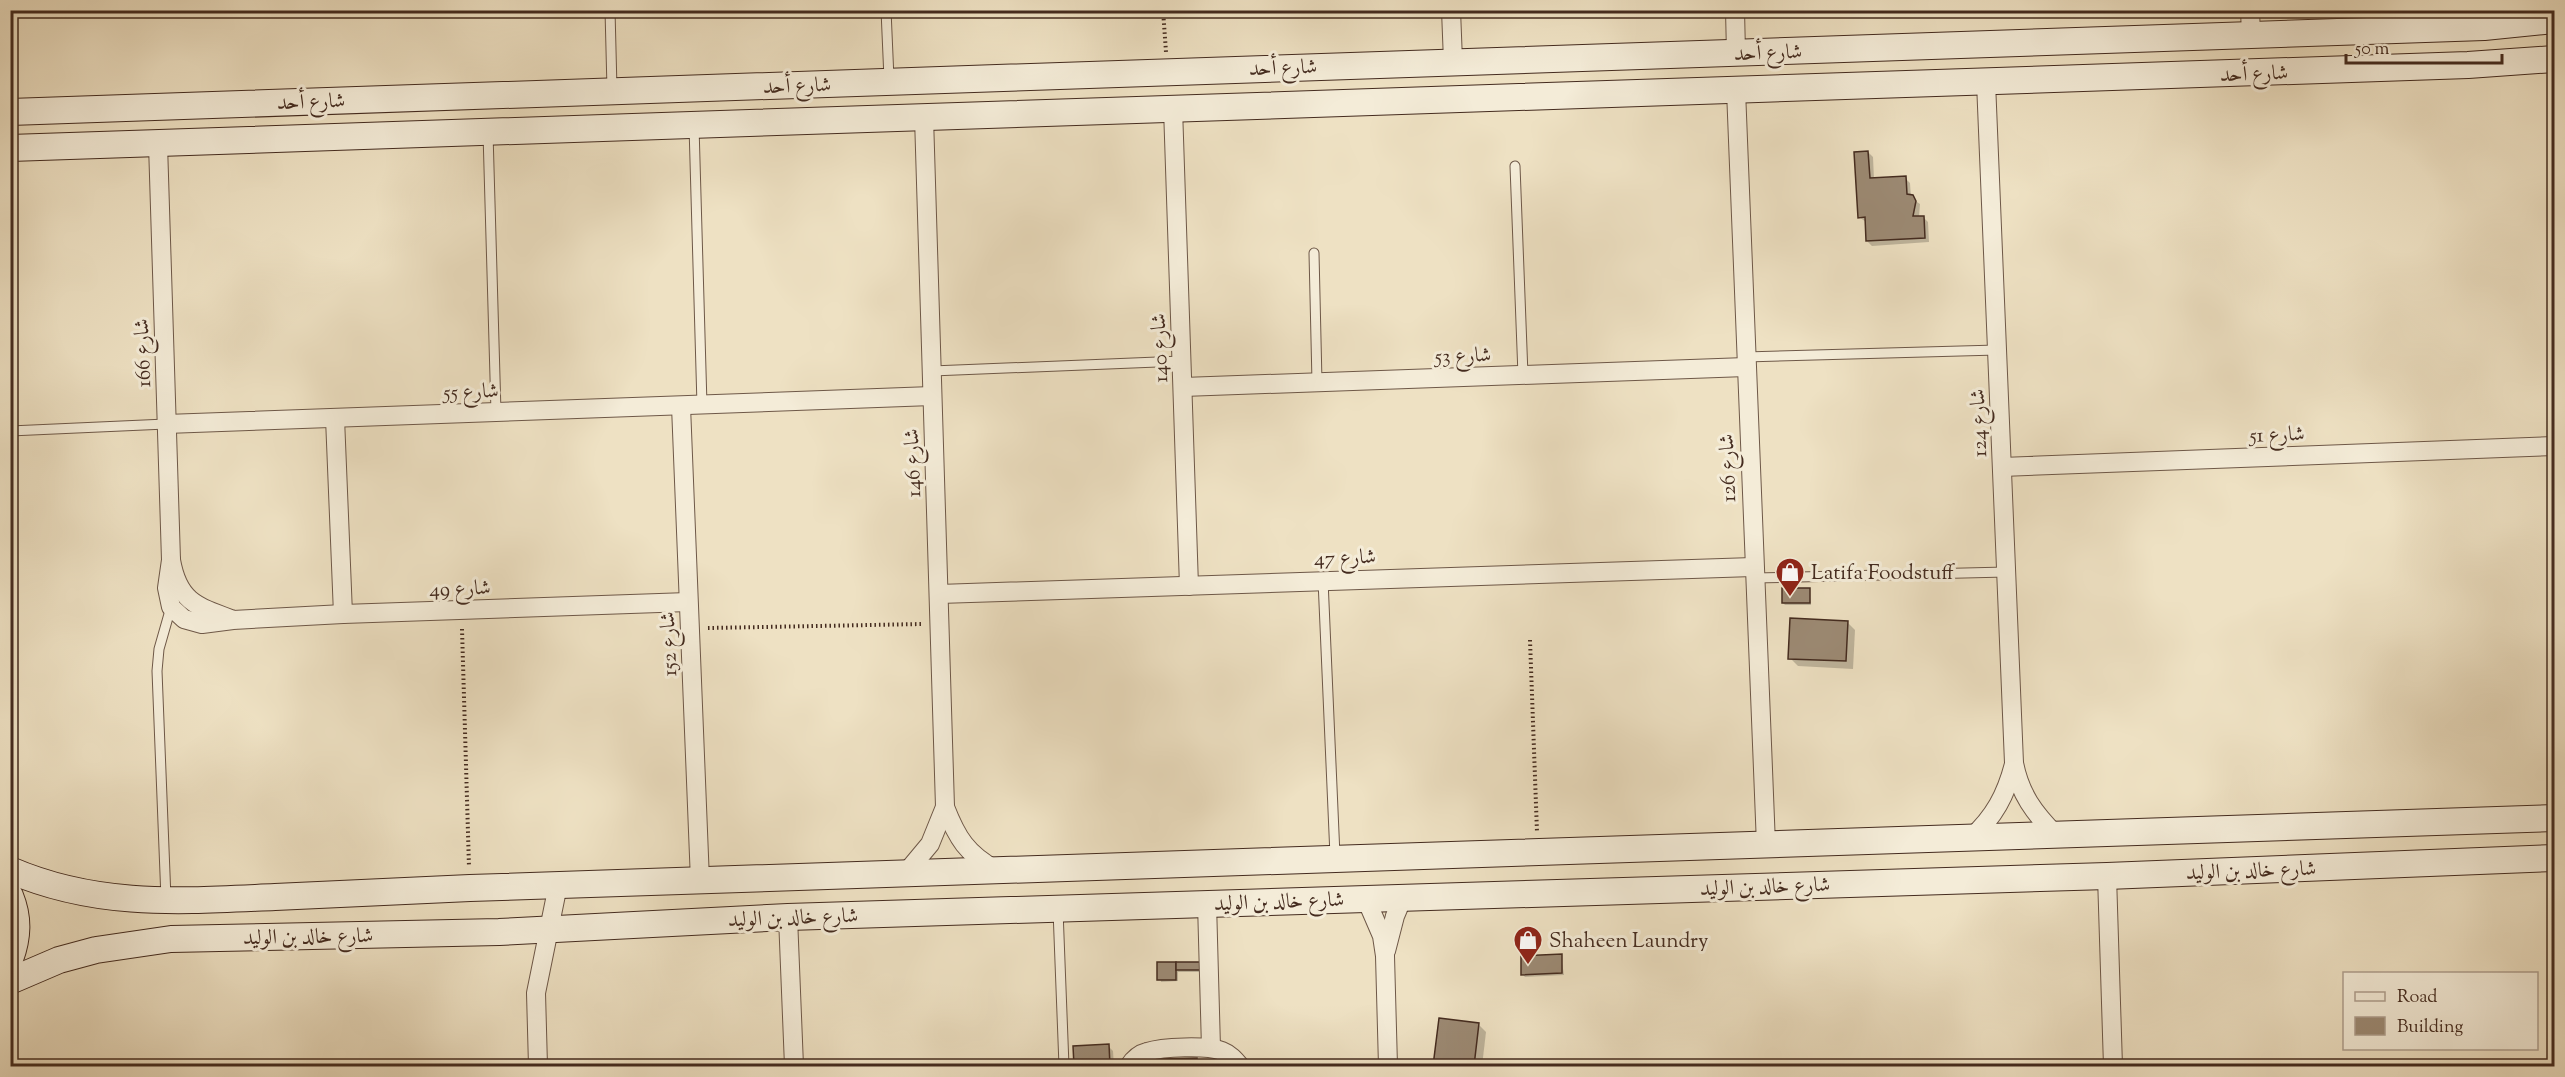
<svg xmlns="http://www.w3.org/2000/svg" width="2565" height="1077" viewBox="0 0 2565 1077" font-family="'Sorts Mill Goudy',Amiri,serif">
<rect width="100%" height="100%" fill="#eee1c3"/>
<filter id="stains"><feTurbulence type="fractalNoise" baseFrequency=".00333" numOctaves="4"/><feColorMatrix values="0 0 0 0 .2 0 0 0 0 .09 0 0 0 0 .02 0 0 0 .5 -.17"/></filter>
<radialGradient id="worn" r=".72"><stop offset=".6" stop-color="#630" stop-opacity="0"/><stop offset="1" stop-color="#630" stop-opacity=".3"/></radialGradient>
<!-- shadow -->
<g fill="#0003">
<path d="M1868,152L1873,157L1874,180L1905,178L1910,183L1911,198L1920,204L1919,217H1923L1928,222L1929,242L1872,246L1867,241L1866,222L1859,217Z"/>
<path d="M1809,590L1811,605H1785L1783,603Z"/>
<path d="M1847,622L1855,630L1853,669L1798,666L1790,658Z"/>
<path d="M1561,956L1564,975L1525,977L1523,975Z"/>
<path d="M1158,964H1207L1208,972H1178V981L1161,982Z"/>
<path d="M1440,1020L1478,1024L1486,1032L1482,1066H1435Z"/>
<path d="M1108,1046L1113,1051L1114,1066H1076L1075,1047Z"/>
<path d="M1196,1059L1203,1066H1161V1061Z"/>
</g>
<!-- building -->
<g fill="#9c8a74" stroke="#442b1f" stroke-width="1.5">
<path d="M1868,151L1870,178L1906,176L1907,194L1913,195L1916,201L1913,216H1924L1925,238L1866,241L1865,217L1858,218L1854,152Z"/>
<rect x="1782" y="588" width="28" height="15"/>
<path d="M1790,618L1848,621L1846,661L1788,659Z"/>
<path d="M1562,954V973L1521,975V956Z"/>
<rect x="1157" y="962" width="19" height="18"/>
<rect x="1176" y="962" width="31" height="8"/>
<path d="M1439,1018L1479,1023L1474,1066H1433Z"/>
<path d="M1109,1044L1110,1066H1074L1073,1046Z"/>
<path d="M1197,1058V1066H1160L1159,1059Z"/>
</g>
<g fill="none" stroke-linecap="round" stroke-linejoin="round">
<!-- lane casing -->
<g stroke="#6e5848" stroke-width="11">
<g id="lane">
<path d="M610,10L612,89"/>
<path d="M886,10L889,79"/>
<path d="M694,126L702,405"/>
<path d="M488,133L496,412"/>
<path d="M1515,166L1523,375"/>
<path d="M1314,253L1317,382"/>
<path d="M1745,357L1997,350"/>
<path d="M932,371L1182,361"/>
<path d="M10,431L166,424"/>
<path d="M1754,578L2006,572"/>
<path d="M1323,580L1335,856"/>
<path d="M166,899L157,671L159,649L171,607"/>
<path d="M1058,910L1064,1066"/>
</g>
</g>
<!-- street casing -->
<g stroke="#6e5848" stroke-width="20">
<g id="street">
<path d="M1451,10L1453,61"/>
<path d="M1735,10L1736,53"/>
<path d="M2250,10L2251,35"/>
<path d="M1986,82L2014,763C2020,794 2034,813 2056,835"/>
<path d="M1736,90L1766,845"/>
<path d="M1173,108L1189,586"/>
<path d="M924,117L945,807C957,838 967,854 996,870"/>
<path d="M158,144L171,560C178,600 195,606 231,619"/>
<path d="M1183,387L1746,367"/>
<path d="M681,406L700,881"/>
<path d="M335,418L343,614"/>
<path d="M166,424L932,396"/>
<path d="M2002,467L2554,446"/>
<path d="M171,560L167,588L171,607L184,619L202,624L233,620L343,614L688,602"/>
<path d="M939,594L1753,567"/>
<path d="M1971,838C1994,817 2006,795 2014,764"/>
<path d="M905,874L930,844L945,807"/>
<path d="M2107,876L2113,1066"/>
<path d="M1366,899L1382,936L1385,956L1388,1066"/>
<path d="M1207,903L1211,1048"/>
<path d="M788,917L794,1066"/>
<path d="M1386,951L1395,916L1403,897"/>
<path d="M538,1066L536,993L558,885"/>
<path d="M1129,1066C1133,1060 1139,1054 1147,1052C1162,1047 1207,1045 1222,1051C1230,1054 1235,1060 1240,1066"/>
</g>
</g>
<!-- secondary casing -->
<g stroke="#442b1f" stroke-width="28">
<g id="secondary">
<path d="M10,112L2484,27L2554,20"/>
<path d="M10,148L2468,65L2554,59"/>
<path d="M10,870C98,908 182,901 275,897C340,894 405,891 470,888L2554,818"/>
<path d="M10,896C19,918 18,937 10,959"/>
<path d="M10,981L59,960L96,950L171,939L499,932L788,917L2107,876L2554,858"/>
</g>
</g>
<!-- path -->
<g stroke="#442b1f" stroke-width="4" stroke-dasharray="1.5 3" stroke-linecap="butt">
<path d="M1163,10L1166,52"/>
<path d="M708,628L923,624"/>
<path d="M462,629L469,867"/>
<path d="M1530,640L1537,832"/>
</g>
<!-- lane -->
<use href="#lane" stroke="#f4ecd8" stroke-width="9"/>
<!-- street -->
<use href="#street" stroke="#f4ecd8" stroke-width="18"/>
<!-- secondary -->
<use href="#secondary" stroke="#f4ecd8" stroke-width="26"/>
</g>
<!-- icons -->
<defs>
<g id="shop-pin" transform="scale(1.5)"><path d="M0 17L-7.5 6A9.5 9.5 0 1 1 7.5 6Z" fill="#8f2418" stroke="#f4ecd8"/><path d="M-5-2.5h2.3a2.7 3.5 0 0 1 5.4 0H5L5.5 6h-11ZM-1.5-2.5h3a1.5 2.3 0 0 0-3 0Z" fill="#fff"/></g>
</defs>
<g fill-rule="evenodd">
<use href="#shop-pin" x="1790" y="572"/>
<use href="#shop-pin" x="1528" y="940"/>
</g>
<g text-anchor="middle" stroke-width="6" stroke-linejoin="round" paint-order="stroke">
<!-- street labels -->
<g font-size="21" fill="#442b1f" stroke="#f4ecd8">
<text transform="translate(1768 52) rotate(-2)" y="7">شارع أحد</text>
<text transform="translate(1283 67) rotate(-2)" y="7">شارع أحد</text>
<text transform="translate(2254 73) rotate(-2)" y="7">شارع أحد</text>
<text transform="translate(797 85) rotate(-2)" y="7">شارع أحد</text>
<text transform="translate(311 101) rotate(-2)" y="7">شارع أحد</text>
<text transform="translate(1159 348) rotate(-92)" y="7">شارع 140</text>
<text transform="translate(142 353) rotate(-92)" y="7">شارع 166</text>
<text transform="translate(1463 355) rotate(-2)" y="7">شارع 53</text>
<text transform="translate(471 391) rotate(-2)" y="7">شارع 55</text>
<text transform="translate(1978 423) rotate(-92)" y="7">شارع 124</text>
<text transform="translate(2277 434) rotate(-2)" y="7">شارع 51</text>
<text transform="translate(912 463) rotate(-92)" y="7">شارع 146</text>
<text transform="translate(1727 468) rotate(-92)" y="7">شارع 126</text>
<text transform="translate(1345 557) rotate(-2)" y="7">شارع 47</text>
<text transform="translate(460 588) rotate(-2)" y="7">شارع 49</text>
<text transform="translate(668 644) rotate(-92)" y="7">شارع 152</text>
<text transform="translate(2251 870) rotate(-2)" y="7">شارع خالد بن الوليد</text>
<text transform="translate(1765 886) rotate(-2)" y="7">شارع خالد بن الوليد</text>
<text transform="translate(1279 901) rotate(-2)" y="7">شارع خالد بن الوليد</text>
<text transform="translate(793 917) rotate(-2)" y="7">شارع خالد بن الوليد</text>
<text transform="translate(308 936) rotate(-1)" y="7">شارع خالد بن الوليد</text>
</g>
<!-- poi labels -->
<g font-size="21" fill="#442b1f" stroke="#f4ecd8" text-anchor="start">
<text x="1811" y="579">Latifa Foodstuff</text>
<text x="1549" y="947">Shaheen Laundry</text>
</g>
</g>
<!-- margin -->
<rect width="2565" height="1077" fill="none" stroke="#eee1c3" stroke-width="36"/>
<rect x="12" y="12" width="2541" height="1053" fill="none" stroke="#442b1f" stroke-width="3"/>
<rect x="18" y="18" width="2529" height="1041" fill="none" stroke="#442b1f" stroke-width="1.5"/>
<!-- legend -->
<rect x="2343" y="972" width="195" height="78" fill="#f4ecd8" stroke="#ae9f8e" stroke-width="1.5"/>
<rect x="2355" y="992" width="30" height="9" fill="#f4ecd8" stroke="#ae9f8e" stroke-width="1.5"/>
<text x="2397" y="1002" font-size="18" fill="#442b1f">Road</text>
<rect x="2355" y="1017" width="30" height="18" fill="#9c8a74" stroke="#ae9f8e" stroke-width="1.5"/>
<text x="2397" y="1032" font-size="18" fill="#442b1f">Building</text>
<!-- scale -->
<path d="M2346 54v9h156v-9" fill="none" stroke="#442b1f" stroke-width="3"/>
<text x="2355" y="54" font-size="18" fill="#442b1f" stroke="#f4ecd8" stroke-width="4.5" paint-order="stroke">50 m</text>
<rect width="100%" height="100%" filter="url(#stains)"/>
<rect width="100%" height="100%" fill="url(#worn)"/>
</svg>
